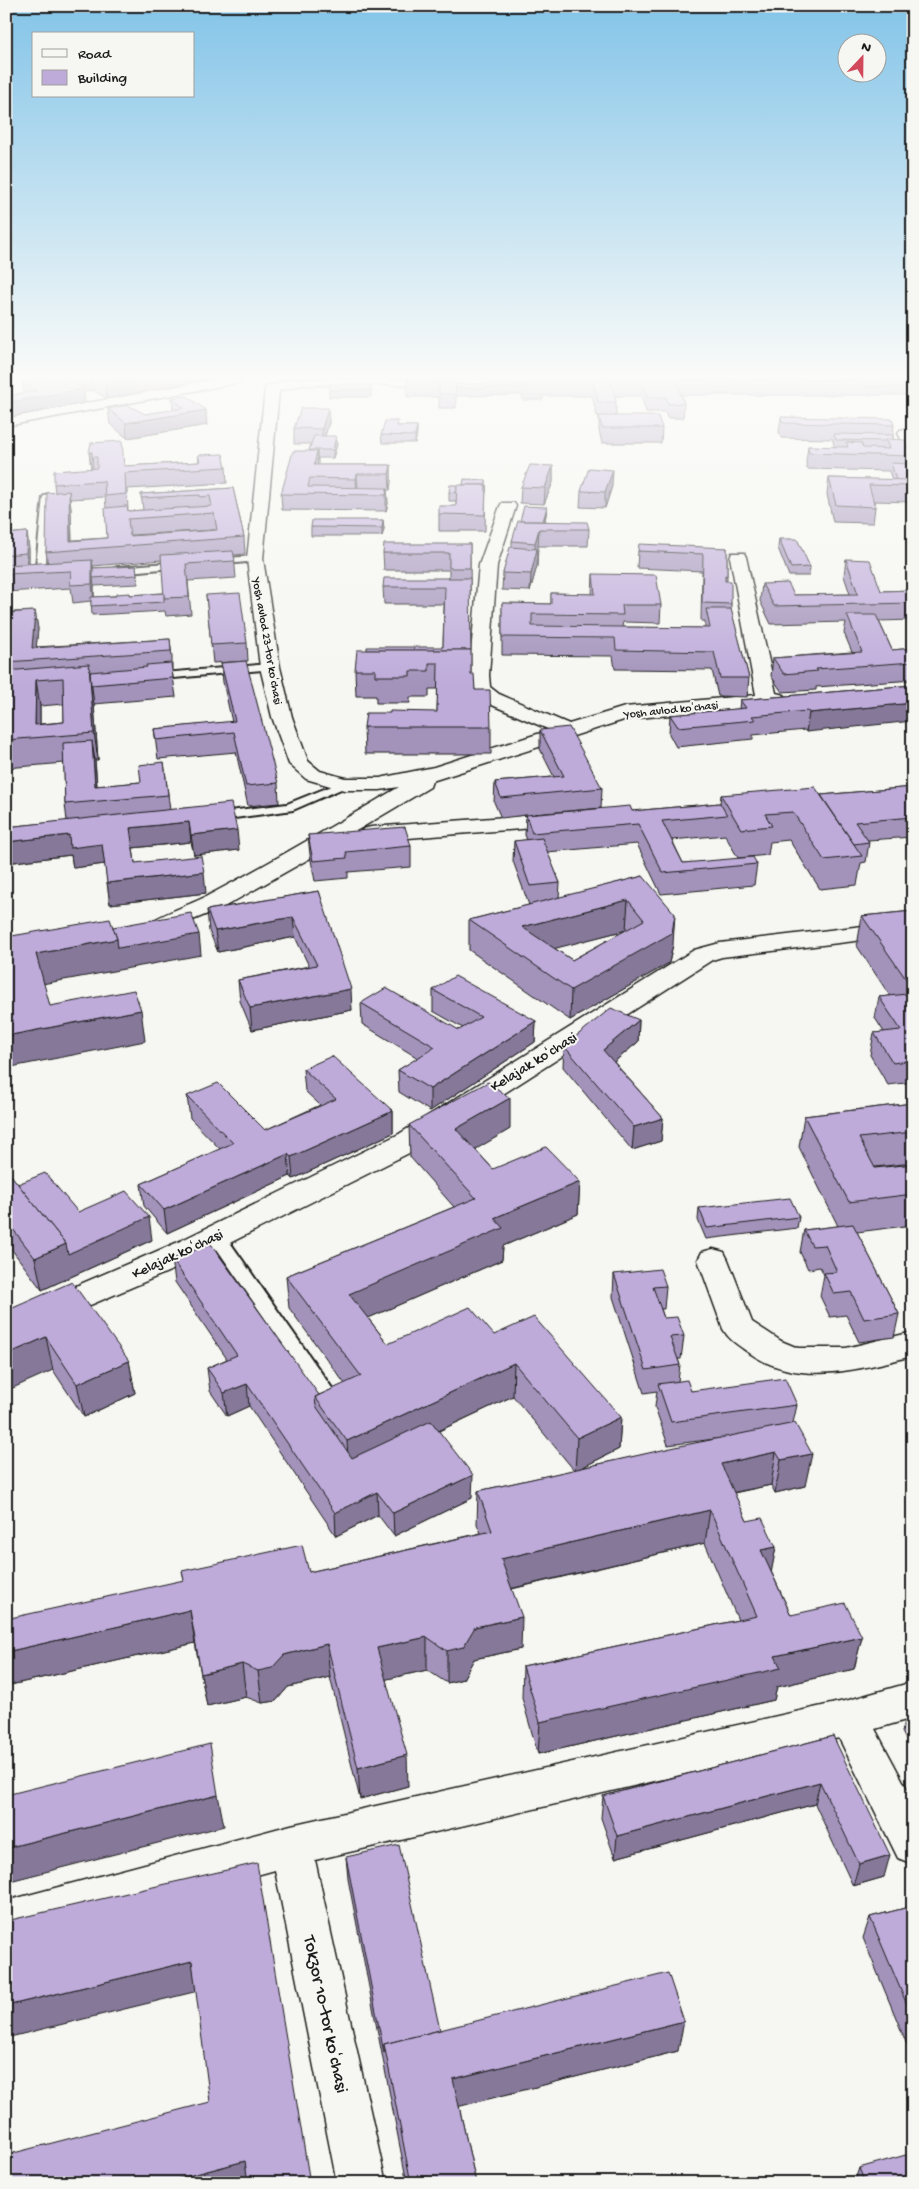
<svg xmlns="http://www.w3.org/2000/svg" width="919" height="2189" viewBox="0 0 919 2189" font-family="'Gochi Hand',sans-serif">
<rect width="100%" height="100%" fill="#f6f6f2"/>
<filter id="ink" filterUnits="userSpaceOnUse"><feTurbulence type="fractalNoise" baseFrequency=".02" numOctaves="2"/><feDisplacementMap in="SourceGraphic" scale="10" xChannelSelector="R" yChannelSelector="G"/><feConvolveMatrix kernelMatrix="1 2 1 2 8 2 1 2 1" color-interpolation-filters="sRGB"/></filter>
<g filter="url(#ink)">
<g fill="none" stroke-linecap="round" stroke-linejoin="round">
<!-- lane casing -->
<g stroke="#1c1c1c" stroke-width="4">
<g id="lane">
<path d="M47,494L51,497L45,576L40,579L35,576L43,497Z"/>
<path d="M255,556L258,557V561L214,565L209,562L214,559Z"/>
<path d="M181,562L186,565L184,567L117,573L112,570L117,567Z"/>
<path d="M270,664L274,665V669L152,680L147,677L152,674Z"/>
<path d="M344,781L350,784L348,786L293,810L213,821L207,817L213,813L287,804Z"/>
<path d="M216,1229L222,1231L341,1401L344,1406L341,1411L335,1413L329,1411L210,1239L208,1235L210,1231Z"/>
</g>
</g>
<!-- street casing -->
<g stroke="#1c1c1c" stroke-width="3">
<g id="street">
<path d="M217,379H244L237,383L6,426V418Z"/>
<path d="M294,379L567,380L560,384L302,385L279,391L263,559L280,667L292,717L308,761L320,771L345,778H380L434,767L550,730L485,702L471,689L469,675L479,565L500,506L502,503H514L516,506L497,565L489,675L490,687L499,694L569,724L625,707L756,695L730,557L732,553H744L746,557L776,693L784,695L787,699L784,703L777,705L627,719L432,781L430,787L314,856L222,908L166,931L157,933L148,931L145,926C151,918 197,902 209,895C274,861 336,824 399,787L380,790H344L306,779L289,764L272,717L260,667L247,559L265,389L267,386Z"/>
<path d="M905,429L910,430L913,434V455L908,454L898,433L900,430Z"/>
<path d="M562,813L570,815L573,820L570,825L371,841L363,839L360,834L363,829L371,827Z"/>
<path d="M913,920V934L722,957L712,960L419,1148L198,1259L6,1341V1316L176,1243L399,1134L694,950L720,943Z"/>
<path d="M713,1249L724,1252L728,1260L752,1322L781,1341L798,1348H846L913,1332V1356C858,1369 799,1388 748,1352C738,1345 729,1340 723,1329L698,1260L702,1252Z"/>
<path d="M913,1682V1718L875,1729L913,1800V1864L898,1858L839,1738L315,1860L386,2183H337L275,1870L6,1945V1901L291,1825L849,1700Z"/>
</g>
</g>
<!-- lane -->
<use href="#lane" fill="#f6f6f2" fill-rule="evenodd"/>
<!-- street -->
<use href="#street" fill="#f6f6f2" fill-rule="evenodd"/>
</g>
<!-- wall -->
<g fill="#a393bb" stroke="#1c1c1c" fill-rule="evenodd">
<path d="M38,379H210L107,399L93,390L84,392L85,403L6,418V396L24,393L22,382Z"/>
<path d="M407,379L455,384H522V379H866L867,381H913V395H681L684,403L683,418H667L665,412H646L641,396H615L616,402V416L662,428L661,443H602L599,431V416H597L592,396H543V400H523L522,395L456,396V408H439V397H407Z"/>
<path d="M371,384V397H329V390Z"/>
<path d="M172,398L207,425L127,438L110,424L108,409L145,414L173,410Z"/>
<path d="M328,408L329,423L325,436L337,444L333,458H318V465H391V481L390,490H387L388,504L386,511L282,510L281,494L309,451L311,444H294V428Z"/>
<path d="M781,417L894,425L893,437L894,440L911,456L909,464L913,474V502L874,501L875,507L873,523L833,522L827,494L829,478L892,480L889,471L807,469L806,462L808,446L835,447L833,442V439L781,438L779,432Z"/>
<path d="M398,426H417V434L415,443H382L381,435Z"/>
<path d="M89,452L125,466L199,462L198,455L226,467L227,483L127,489L128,511L143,510L141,494L233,488L244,537L245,554L234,555L236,578L188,581L191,614L166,616L165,611L92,615L91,601L73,603L71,588L6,592V534L27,532L29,549V564L48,563L46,552L55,492L54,484L93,468H91ZM105,497L106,508L107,538L72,540L71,508L70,499ZM215,530L131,536V535ZM162,560L164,593L94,597V586L138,584L136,566L93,568V566Z"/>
<path d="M553,466V482L544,504L520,503L521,487Z"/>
<path d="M486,480L485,531H439V514L456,506V501H449V492L463,485Z"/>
<path d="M612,486L605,508L580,507L581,491Z"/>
<path d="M547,507L546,515L545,521L589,529L588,546H538L537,551V566L530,591L502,590L503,573L512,547V541L520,521Z"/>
<path d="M383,520L384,529L382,536H311V527Z"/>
<path d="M779,539L810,567L809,576H789L778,548Z"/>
<path d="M470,544L471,674L475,690L491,727V754H365L364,727L437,712L438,689H429V697H410V703H376V696H356L355,670L443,647L444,604H384L383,587L449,578V570H384L383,553Z"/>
<path d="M727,548V581L731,604V610L749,678L747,697L718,696L712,670L615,669L613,656L502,655V603L551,604V593L592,594L593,574L661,605L660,623L623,622L622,627L705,628V621H701L702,571L637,568L638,551Z"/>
<path d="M846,559L881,591L913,590V620L879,621L892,650L913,648V680L816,687V690L782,692L771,676L773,658L852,652L844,633L846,622L771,624L760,601L762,584L794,595L850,594L844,576Z"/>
<path d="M206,595L247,643L248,661L213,663Z"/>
<path d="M6,611L12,612L35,611L38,629L36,647L170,639L172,657V670L176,697L94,704L98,760H95L97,786L141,782L164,762L170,810L239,850L194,855L191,842L133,848L135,863L206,893L110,904L105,864L73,868L71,855L6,863V827L67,821L65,804L64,763L6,768ZM64,704V722L40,724V706Z"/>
<path d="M221,663L278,783L279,803L248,806L236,752L158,759L154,729L232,722L223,682Z"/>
<path d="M913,685L806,732L805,730L753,735V739L676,747L669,734L670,715L739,709L740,700Z"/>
<path d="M540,730L602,788L601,808L534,814L632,811L720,803L721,795H821L913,787V837L868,840L869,842L866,862L861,863L857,885L820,889L789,840L770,842L768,855L738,858L725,835L672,840L683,863L757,864L754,885L661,894L637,844L547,852L560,883L559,898L643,876L673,944L669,963L570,1020L469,950V920L529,905L513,861L514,841L527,840L525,835L526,815L501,818L494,802L495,782L554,777L540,749ZM626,930L572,960L554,948Z"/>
<path d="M308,835L411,846V867L348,872V878L315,881L310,855Z"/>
<path d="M319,891L352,1010L252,1030L240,1001L238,980L309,966L295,937L218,952L209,931L207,910Z"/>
<path d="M913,911V1082L888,1085L870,1055L874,1033L884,1032L875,1018L879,997L890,996L857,946L862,916Z"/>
<path d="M433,990L536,1021L535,1042L430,1111L399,1092L398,1070L418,1058L362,1024L361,1003L459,1030L463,1028L433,1011Z"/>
<path d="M639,1020L638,1042L614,1062L663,1118L661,1141L632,1150L563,1067L564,1046Z"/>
<path d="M303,1069L393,1111V1133L293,1179L290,1176L167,1233L144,1206L141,1184L220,1149L190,1118L187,1096L265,1130L320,1105L305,1091Z"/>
<path d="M913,1103V1163L875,1167V1168L913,1164V1225L857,1232L899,1314L894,1337L859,1342L846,1315L830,1317L820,1296L824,1275L820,1267L808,1269L800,1252L804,1230L838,1226L799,1147L804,1116Z"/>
<path d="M409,1125L510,1129L475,1149L493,1169L580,1182L578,1214L503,1246L502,1260L368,1318L388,1344L494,1335L621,1417L619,1449L581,1468L722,1438L668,1445L655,1407L657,1391L644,1393L613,1297L614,1274L666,1286L664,1309H661L664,1318L684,1336L681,1359H678L680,1365L678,1381L691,1391L797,1405L793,1423L805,1486L775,1493L771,1485L734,1493L747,1521L776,1547L771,1571L791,1615L862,1637L854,1669L777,1687L774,1700L538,1754L522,1698L523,1666L738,1620L705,1543L512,1589L521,1649L474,1659L463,1679L447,1683L427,1670L386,1679L408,1786L360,1799L330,1677L288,1687L276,1701L262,1703L246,1697L207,1706L195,1643L6,1686V1619L309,1572L481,1533L477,1524L478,1491L574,1470L513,1396L439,1431L472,1498L394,1536L378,1515L336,1536L249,1406L227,1416L210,1391L207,1368L227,1359L175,1282L172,1259L319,1395L345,1384L289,1308L286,1276L454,1207L410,1157Z"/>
<path d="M6,1169L18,1184L78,1212L152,1240L42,1290L6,1242Z"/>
<path d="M699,1208L799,1217L797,1228L706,1239L698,1220Z"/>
<path d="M6,1311L129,1361L135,1393L84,1417L53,1370Z"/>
<path d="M913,1611V1623L911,1619Z"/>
<path d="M913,1699V1754L902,1732L911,1700Z"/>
<path d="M833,1736L884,1877L853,1886L815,1804L615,1858L601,1818L603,1796Z"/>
<path d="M346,1857L440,2030L678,2051L459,2106L476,2183H407L348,1879Z"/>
<path d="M913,1906V2059L863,1938L870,1917Z"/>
<path d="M859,2168L913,2183H854Z"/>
</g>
<!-- shaded-wall -->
<g fill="#857899" stroke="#1c1c1c">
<path d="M74,379H91L93,390L84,392L85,403L6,418V403L69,380Z"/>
<path d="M107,379H210L107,399L105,384Z"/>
<path d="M328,408L329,423L322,444V429Z"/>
<path d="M206,410L207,425L127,438L126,423Z"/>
<path d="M417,426V434L415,443V436Z"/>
<path d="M336,436L337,444L333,458V450Z"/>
<path d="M317,451L318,466L314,465Z"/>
<path d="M89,452H92L93,468H91Z"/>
<path d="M391,465V481L390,490L389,474Z"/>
<path d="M553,466V482L544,504L545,488Z"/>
<path d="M613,470L612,486L605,508V492Z"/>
<path d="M357,474L358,490L357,495L356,479Z"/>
<path d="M387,488L388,504L386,511V495Z"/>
<path d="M69,491L71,508L72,550L70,541Z"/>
<path d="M547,507L546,515L543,529H541Z"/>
<path d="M383,520L384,529L382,536V528Z"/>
<path d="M539,529L537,566L530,591L531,574L535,557V543Z"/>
<path d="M27,532L29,549V570L26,553Z"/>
<path d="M92,560L94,577L93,578L94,586V601L92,584Z"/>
<path d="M35,611L38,629L35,660L32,648Z"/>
<path d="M89,664L94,704L98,760L94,733Z"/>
<path d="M36,680L40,706V737L35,725Z"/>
<path d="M913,703V721L806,732L809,713Z"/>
<path d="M92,741L95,760L98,801L95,786Z"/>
<path d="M189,822L191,842L132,848L130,828Z"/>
<path d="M237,830L239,850L194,855L191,835Z"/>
<path d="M69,835L102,844L105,864L73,868L71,855L6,863V842Z"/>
<path d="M204,872L206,893L110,904L107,883Z"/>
<path d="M628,900L626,930L522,957V927Z"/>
<path d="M675,914L673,944L669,963L570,1020L571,990Z"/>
<path d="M293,917L295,937L218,952L215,931Z"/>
<path d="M199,934L201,955L42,984L36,954L117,939Z"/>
<path d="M351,989L352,1010L252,1030L250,1008Z"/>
<path d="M141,1010L145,1041L6,1068V1036Z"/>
<path d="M639,1020L638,1042L602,1072L603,1050Z"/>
<path d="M536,1021L535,1042L430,1111V1089Z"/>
<path d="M510,1098V1129L456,1161V1129Z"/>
<path d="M393,1111V1133L293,1179L291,1157Z"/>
<path d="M663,1118L661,1141L632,1150L634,1127Z"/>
<path d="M288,1154L290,1176L167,1233L164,1210Z"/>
<path d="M580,1182L578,1214L503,1246L502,1260L350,1326L349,1294L494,1218Z"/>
<path d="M149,1217L152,1240L42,1290L35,1258L66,1244Z"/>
<path d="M46,1337L53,1370L6,1391V1355Z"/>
<path d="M129,1361L135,1393L84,1417L77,1384Z"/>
<path d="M514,1363L513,1396L349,1473L347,1441Z"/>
<path d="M247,1384L249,1406L227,1416L224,1393Z"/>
<path d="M621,1417L619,1449L575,1471L577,1438Z"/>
<path d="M776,1452L771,1485L716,1496L721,1464Z"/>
<path d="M812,1454L805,1486L775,1493L781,1460Z"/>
<path d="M473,1475L472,1498L394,1536L393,1513Z"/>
<path d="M377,1492L378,1515L336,1536L335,1513Z"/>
<path d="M710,1510L705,1543L501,1591V1559Z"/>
<path d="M776,1547L770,1579L761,1550Z"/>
<path d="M190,1610L195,1643L6,1686V1652Z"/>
<path d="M522,1617L521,1649L474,1659L463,1679L447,1683V1651L475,1627Z"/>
<path d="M427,1637V1670L379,1681L377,1648Z"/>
<path d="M862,1637L854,1669L777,1687L774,1700L538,1754L540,1722L775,1656Z"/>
<path d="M327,1644L330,1677L288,1687L276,1701L262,1703L258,1671L284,1655Z"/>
<path d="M242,1664L246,1697L207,1706L201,1674Z"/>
<path d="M407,1755L408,1786L360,1799L358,1768Z"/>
<path d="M6,1773L11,1828L6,1814Z"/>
<path d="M820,1782L815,1804L615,1858L617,1836Z"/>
<path d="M218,1795L224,1826L6,1882V1848Z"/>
<path d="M890,1855L884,1877L853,1886L859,1864Z"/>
<path d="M192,1961L198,1991L6,2038V2006Z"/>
<path d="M684,2021L678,2051L453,2108V2079Z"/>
<path d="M245,2161L249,2183H162Z"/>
</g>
<!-- building -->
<g fill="#beabda" stroke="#1c1c1c" fill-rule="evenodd">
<path d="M38,379H74L69,380L83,389L6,403V396L36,391L22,382Z"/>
<path d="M96,379H134L105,384Z"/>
<path d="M407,379H455L456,394H439V382H407Z"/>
<path d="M522,379H866L867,380H676L684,403L668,404L666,397H647L642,382H611L616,402H598L593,382H543V385H523Z"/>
<path d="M867,381H913V387H866Z"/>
<path d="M330,384H371V390H329Z"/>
<path d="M455,384H522V388H456Z"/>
<path d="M187,396L206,410L126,423L108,409L128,405L145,414L184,408L172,398Z"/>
<path d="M301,408H328L322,429L294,428Z"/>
<path d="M599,416H658L662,428H602Z"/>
<path d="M781,417L892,419L894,425L783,423Z"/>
<path d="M385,421H398L397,426H417L415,436L381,435Z"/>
<path d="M834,434L892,435L894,440L886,439V441L836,440Z"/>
<path d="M314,436H336L333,450H309Z"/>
<path d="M886,439L905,440L911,456L809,453L808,446L848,447L846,442L861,443L863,448L889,449Z"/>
<path d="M122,441L124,466L200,462L198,455L223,454L226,467L125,473L126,494L105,496L104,481L54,484V471L97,468V457H92V452H89L91,443Z"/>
<path d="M293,451H317L314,465H391L389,474H357L356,479L310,478L308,487L387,488L386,495L281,494Z"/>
<path d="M891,463L909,464L913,474V480H896Z"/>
<path d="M530,465L553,466L545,488L521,487Z"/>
<path d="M589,468L613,470L605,492L581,491Z"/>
<path d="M829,478L913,480V486L869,485L875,507L836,505Z"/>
<path d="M464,479L486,480V493V485H463Z"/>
<path d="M450,485H457V493L449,492Z"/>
<path d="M457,485H486L485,515L439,514V506H456Z"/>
<path d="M233,488L244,537L46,552L47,493L69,491L70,541L107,538L105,508L127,506L128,511L212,506L210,496L200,497V495L141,498V494ZM214,513L217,530L130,536L128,519Z"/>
<path d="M524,506L547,507L543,521H520Z"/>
<path d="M312,520H383L382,528L311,527Z"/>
<path d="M518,521L587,522L589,529H539L535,543L512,541Z"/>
<path d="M27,532L26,553L6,555V534Z"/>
<path d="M779,539H797L810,567L791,568Z"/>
<path d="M384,544H470V568H449V553H383Z"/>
<path d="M639,544L727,548V576L725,575V581H731V604L702,603L703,554L638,551Z"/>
<path d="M510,547L537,549L531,574L503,573Z"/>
<path d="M233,551L235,561L186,564L189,597L164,598L161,555Z"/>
<path d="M846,559L870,560L881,591L913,590V603L774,606L762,584L788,583L794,595L858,594Z"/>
<path d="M92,560V584L70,585L71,571L6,574V565Z"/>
<path d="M136,566L137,575L93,578V568Z"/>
<path d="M593,574L656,575L661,605H622L623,615L532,614V626L710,628L706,609H731L749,678H720L714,652L616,650L615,638L502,637V603L551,604V593L595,594Z"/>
<path d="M384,578H470L471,650H367V647H443L445,587H383Z"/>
<path d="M130,593V595L164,593V602L91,606V597L116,596V594Z"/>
<path d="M240,593L247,643L211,645L206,595Z"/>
<path d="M35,611L32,648L170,639L171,651L6,662V613Z"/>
<path d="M847,615H876L892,650L913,648V662L816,669L818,671L784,674L773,658L862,652Z"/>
<path d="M357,650H471V674H474L475,690H490L491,727H364L366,713H390V711L437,712L438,663H429V671H410V676H375V670H355Z"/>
<path d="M246,661L278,783L246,786L234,732L156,740L154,729L235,721L221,663Z"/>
<path d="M171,663L173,678L91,685L90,672L147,667L146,665Z"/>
<path d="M89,664L94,733L6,740V671ZM63,678L64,722L35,725L36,680Z"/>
<path d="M913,685V703L809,713L808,711L752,716L755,720L678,727L670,715L746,708L740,700Z"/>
<path d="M569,727L602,788L501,798L495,782L564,776L540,730Z"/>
<path d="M92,741L95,786L141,782L139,765L164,762L168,795L65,804L63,743Z"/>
<path d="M815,787L862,856L824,860L793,812L765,814L772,826L741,829L721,795Z"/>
<path d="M913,787V817L855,822L869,842L854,844L821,795Z"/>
<path d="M231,803L237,830L191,835L189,822L130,828L135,863L201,856L204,872L107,883L102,844L70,848L69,835L6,842V827Z"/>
<path d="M720,803L727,815L662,821L683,863L753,857L757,864L663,873L638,824L532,833L526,815L630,806L632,811Z"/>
<path d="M405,827L411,846L346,852L347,858L313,861L308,835Z"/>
<path d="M542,838L560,883L530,886L514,841Z"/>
<path d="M643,876L675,914L672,933L571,990L469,920ZM628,900L644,920L572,960L522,927Z"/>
<path d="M319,891L351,989L250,1008L238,980L317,965L293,917L215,931L207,910Z"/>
<path d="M913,911V989L862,916Z"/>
<path d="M191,913L199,934L118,948L117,939L113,927Z"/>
<path d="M110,919L117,939L36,954L50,1006L134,990L141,1010L6,1036V937Z"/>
<path d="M455,976L536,1021L430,1089L398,1070L435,1047L361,1003L386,988L459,1030L481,1017L433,990Z"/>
<path d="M907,994L913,1001V1060L893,1063L874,1033L901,1030L879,997Z"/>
<path d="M611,1008L639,1020L603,1050L663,1118L634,1127L564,1046Z"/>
<path d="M332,1056L393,1111L291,1157L288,1154L164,1210L141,1184L233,1143L187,1096L218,1083L265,1130L336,1099L303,1069Z"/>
<path d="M488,1082L510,1098L456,1129L493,1169L546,1147L580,1182L494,1218L503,1228L349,1294L388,1344L470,1307L494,1335L534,1317L621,1417L577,1438L514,1363L347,1441L315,1397L361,1376L286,1276L476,1198L409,1125Z"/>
<path d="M913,1103V1132L859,1138L875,1168L913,1164V1194L849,1202L804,1116Z"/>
<path d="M6,1169L66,1244L35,1258L6,1220Z"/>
<path d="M45,1173L78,1212L126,1191L149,1217L68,1254L66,1244L18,1184Z"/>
<path d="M790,1198L799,1217L707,1228L699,1208Z"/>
<path d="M853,1224L899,1314L864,1319L851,1292L834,1294L824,1273L837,1272L825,1245L812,1246L804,1230Z"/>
<path d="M211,1244L319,1395L315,1397L316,1406L352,1458L431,1421L473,1475L393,1513L377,1492L335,1513L247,1384L224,1393L207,1368L237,1355L172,1259Z"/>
<path d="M660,1269L666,1286L653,1287L664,1318L677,1317L684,1336L670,1337L680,1365L646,1370L614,1274Z"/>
<path d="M72,1282L129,1361L77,1384L46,1337L6,1355V1311Z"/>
<path d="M785,1378L797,1405L671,1422L658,1384L687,1380L691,1391Z"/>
<path d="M795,1423L812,1454L781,1460L776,1452L721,1464L747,1521L762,1518L776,1547L761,1550L791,1615L845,1603L862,1637L775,1656L781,1668L540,1722L523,1666L757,1616L710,1510L501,1559L522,1617L475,1627L463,1647L447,1651L427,1637L377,1648L407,1755L358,1768L327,1644L284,1655L272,1668L258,1671L242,1664L201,1674L190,1610L6,1652V1619L184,1580L182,1571L302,1545L309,1572L492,1531L478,1491L680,1446Z"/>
<path d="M833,1736L890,1855L859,1864L820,1782L617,1836L603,1796Z"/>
<path d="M210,1744L218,1795L6,1848V1795Z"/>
<path d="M399,1845L440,2030L384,2044V2053L346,1857Z"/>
<path d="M257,1863L310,2183H248L245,2161L162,2183H6V2155L210,2102L192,1961L6,2006V1921Z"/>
<path d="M913,1906V2019L870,1917Z"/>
<path d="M668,1973L684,2021L453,2079L476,2183H411L384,2044Z"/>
<path d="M913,2153V2183H865L859,2168Z"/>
</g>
</g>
<!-- sky -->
<linearGradient id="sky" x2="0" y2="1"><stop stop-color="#83c4e8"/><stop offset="0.55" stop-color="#fbfbf9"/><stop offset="1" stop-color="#fbfbf9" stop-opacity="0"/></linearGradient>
<rect width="919" height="685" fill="url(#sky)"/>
<g text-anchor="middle" stroke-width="4" stroke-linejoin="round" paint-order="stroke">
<!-- far-street labels -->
<g font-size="12" fill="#1c1c1c" stroke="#f6f6f2">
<text transform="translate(268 641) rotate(80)" y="4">Yosh avlod 23-tor koʻchasi</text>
<text transform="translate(671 709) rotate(-6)" y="4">Yosh avlod koʻchasi</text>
</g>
<!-- street labels -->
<g font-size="15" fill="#1c1c1c" stroke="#f6f6f2">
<text transform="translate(533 1061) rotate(-32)" y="5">Kelajak koʻchasi</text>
<text transform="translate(177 1253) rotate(-25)" y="5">Kelajak koʻchasi</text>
</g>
<!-- near-street labels -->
<g font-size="18" fill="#1c1c1c" stroke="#f6f6f2">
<text transform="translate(327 2014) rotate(78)" y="6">Tokzor 10-tor koʻchasi</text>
</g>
</g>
<!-- margin -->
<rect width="919" height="2189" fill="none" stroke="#f6f6f2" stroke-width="25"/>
<rect x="12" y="12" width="894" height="2164" fill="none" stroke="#1c1c1c" stroke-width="2" filter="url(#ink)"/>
<!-- legend -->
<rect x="32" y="32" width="162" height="65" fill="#f6f6f2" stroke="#9f9f9c"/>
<rect x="42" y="49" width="25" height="8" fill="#f6f6f2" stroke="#9f9f9c"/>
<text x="78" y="58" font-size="15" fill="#1c1c1c">Road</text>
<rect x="42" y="70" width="25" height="15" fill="#beabda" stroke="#9f9f9c"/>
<text x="78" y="82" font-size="15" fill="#1c1c1c">Building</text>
<!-- north arrow -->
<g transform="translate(862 58) rotate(22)"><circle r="24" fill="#f6f6f2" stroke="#9f9f9c"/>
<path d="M0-4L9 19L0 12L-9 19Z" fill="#d1495b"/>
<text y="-8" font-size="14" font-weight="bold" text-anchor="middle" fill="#1c1c1c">N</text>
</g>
</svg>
